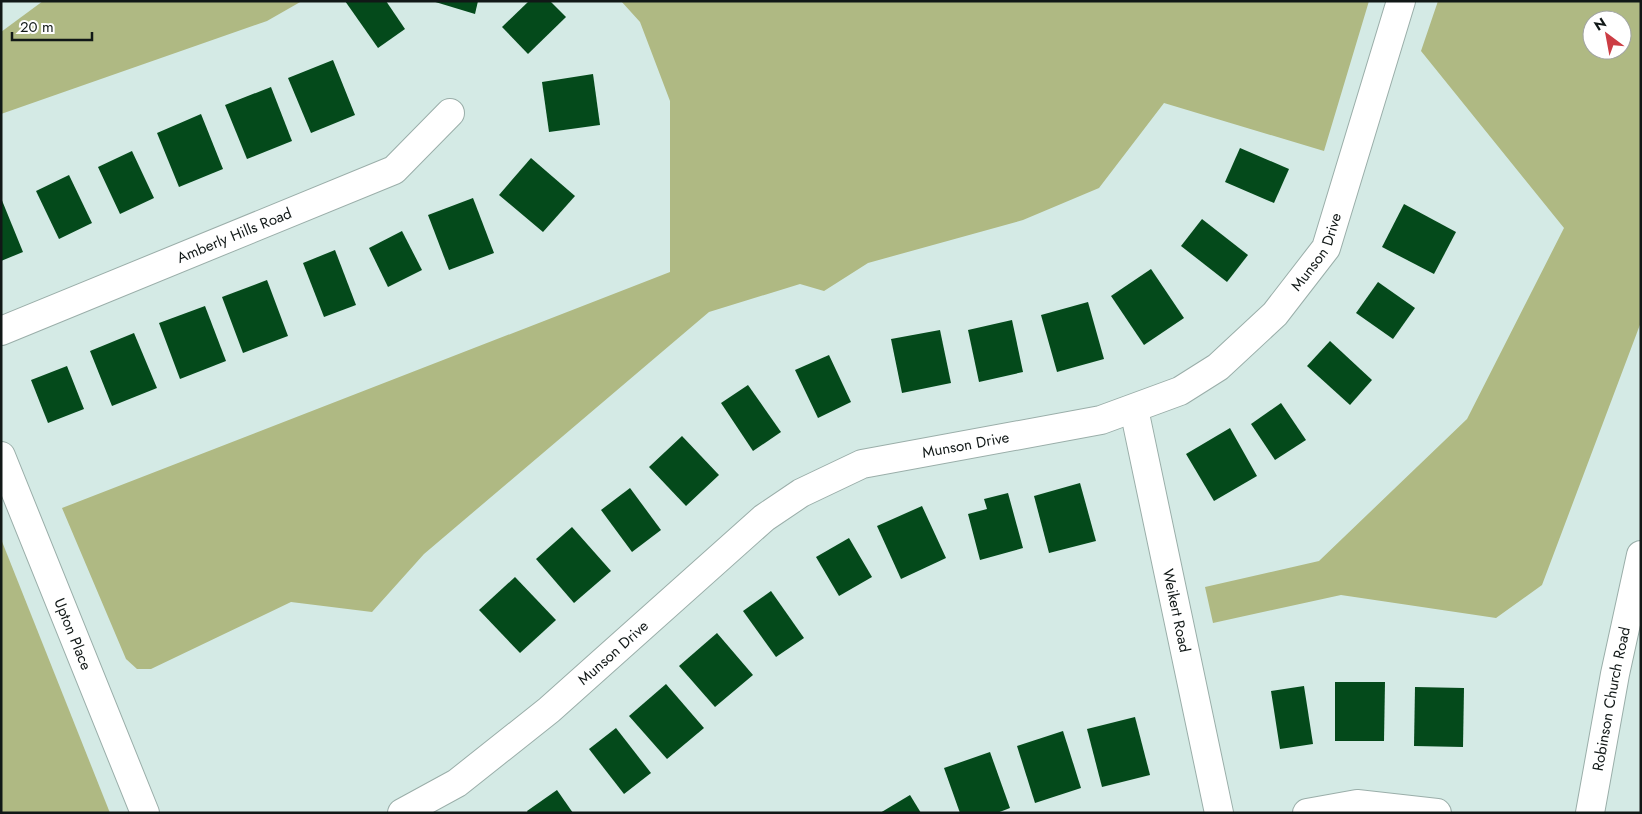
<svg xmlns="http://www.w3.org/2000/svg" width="1642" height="814" viewBox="0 0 1642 814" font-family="Jost,sans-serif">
<rect width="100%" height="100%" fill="#d4eae5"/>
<!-- green -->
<g fill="#afb983" fill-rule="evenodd">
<path d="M43,1H302L267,21L1,114V32Z"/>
<path d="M621,1H1369L1324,151L1164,103L1099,188L1023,220L868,263L824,291L800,284L709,312L424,554L372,612L291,602L151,669H137L126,659L62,508L670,272V101L640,22Z"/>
<path d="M1438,1H1641V322L1542,585L1496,618L1341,595L1213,623L1205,587L1319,561L1467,419L1564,228L1421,51ZM1592,20H1622V50H1592Z"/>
<path d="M1,539L110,813H1Z"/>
</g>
<!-- building -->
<g fill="#044a1b">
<path d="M345,1H386L405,29L378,48Z"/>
<path d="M432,1H478L475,14Z"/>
<path d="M529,1H550L566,17L528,54L502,27Z"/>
<path d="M333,60L355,115L311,133L288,78Z"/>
<path d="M593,74L600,125L549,132L542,82Z"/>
<path d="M271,87L292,141L247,159L225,105Z"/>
<path d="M201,114L223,169L179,187L157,133Z"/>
<path d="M1240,148L1289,169L1274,203L1225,182Z"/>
<path d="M132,151L154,198L120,214L98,167Z"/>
<path d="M531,158L575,196L543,232L499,195Z"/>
<path d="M69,175L92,223L59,239L36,191Z"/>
<path d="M1,198L23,252L1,261Z"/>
<path d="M473,198L494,253L449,270L428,215Z"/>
<path d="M1404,204L1456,232L1434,274L1382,247Z"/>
<path d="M1202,219L1248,255L1227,282L1181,246Z"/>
<path d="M402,231L422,270L388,287L369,248Z"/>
<path d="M335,250L356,305L324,317L303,263Z"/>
<path d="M1151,269L1184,318L1144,345L1111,296Z"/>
<path d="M267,280L288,336L243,353L222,297Z"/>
<path d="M1378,282L1415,308L1393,339L1356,313Z"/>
<path d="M1088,302L1104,359L1057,372L1041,315Z"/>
<path d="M205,306L226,361L180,379L159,323Z"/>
<path d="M1012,320L1023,372L979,382L968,330Z"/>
<path d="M940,330L951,383L902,393L891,339Z"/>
<path d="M134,333L157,388L112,406L90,351Z"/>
<path d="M1330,341L1372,380L1350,405L1307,366Z"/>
<path d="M829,355L851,402L818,418L795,370Z"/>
<path d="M67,366L84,409L48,423L31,380Z"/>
<path d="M748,385L781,432L753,451L721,403Z"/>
<path d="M1281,403L1306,440L1275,460L1251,424Z"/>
<path d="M1230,428L1257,476L1214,501L1186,454Z"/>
<path d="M682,436L719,475L686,506L649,467Z"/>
<path d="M1080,483L1096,541L1049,553L1034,496Z"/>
<path d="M630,488L661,530L632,552L601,510Z"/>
<path d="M1008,493L1023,548L980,560L968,514L987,509L984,499Z"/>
<path d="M922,506L946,558L901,579L877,526Z"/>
<path d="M572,527L611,571L574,603L536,559Z"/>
<path d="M849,538L872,577L839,596L816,557Z"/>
<path d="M515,577L556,620L520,653L479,610Z"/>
<path d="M771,591L804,638L776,657L743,611Z"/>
<path d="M717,633L753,675L715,707L679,666Z"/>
<path d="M1335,682H1385L1384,741H1335Z"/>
<path d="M666,684L704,728L667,759L629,716Z"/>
<path d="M1304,686L1313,744L1280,749L1271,691Z"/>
<path d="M1415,687L1464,688L1463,747L1414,746Z"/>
<path d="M1135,717L1150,775L1102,787L1087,729Z"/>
<path d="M616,728L651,773L624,794L589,749Z"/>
<path d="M1063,731L1081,788L1035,803L1017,746Z"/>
<path d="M990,752L1010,808L997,813H960L944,768Z"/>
<path d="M557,790L573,813H528L527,811Z"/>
<path d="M910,795L921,813H880Z"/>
</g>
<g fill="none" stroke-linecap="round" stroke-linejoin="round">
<!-- minor casing -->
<g stroke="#9aaea9" stroke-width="30">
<g id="minor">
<path id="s1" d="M1,331L394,170L450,113"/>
<path id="s2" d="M1134,409L1219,813"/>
<path id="s3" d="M1,456L145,813"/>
<path id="s4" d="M402,813L457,783L549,710L764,518L801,493L862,464L1101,420L1180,391L1218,367L1275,314L1326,248L1401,1"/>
<path d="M1307,813L1357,804L1437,813"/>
<path id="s5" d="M1590,813L1615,674L1641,555"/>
</g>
</g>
<!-- minor -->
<use href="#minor" stroke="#fff" stroke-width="28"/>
</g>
<g text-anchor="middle" stroke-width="5" stroke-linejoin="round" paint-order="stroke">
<!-- street labels -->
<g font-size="15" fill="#111817" stroke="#fff">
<text dy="5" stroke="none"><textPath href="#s1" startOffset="252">Amberly Hills Road</textPath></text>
<text dy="5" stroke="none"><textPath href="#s4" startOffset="1106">Munson Drive</textPath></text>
<text dy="5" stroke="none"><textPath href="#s4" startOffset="686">Munson Drive</textPath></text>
<text dy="5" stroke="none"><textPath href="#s2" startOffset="206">Weikert Road</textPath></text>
<text dy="5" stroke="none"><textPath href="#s3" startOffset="192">Upton Place</textPath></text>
<text dy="5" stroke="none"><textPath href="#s4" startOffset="266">Munson Drive</textPath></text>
<text dy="5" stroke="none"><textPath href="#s5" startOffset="116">Robinson Church Road</textPath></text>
</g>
</g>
<!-- border -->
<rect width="1642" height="814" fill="none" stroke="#111817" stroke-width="5"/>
<!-- north arrow -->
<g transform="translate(1607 35) rotate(328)"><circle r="24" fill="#ffffff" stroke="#a0a3a2"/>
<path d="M0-4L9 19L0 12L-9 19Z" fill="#cc3d44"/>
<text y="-8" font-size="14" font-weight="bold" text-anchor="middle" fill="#111817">N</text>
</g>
<!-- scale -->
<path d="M12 32v8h80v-8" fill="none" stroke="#111817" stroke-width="2.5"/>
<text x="20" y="32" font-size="15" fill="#111817" stroke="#ffffff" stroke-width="4" paint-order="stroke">20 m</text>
</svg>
